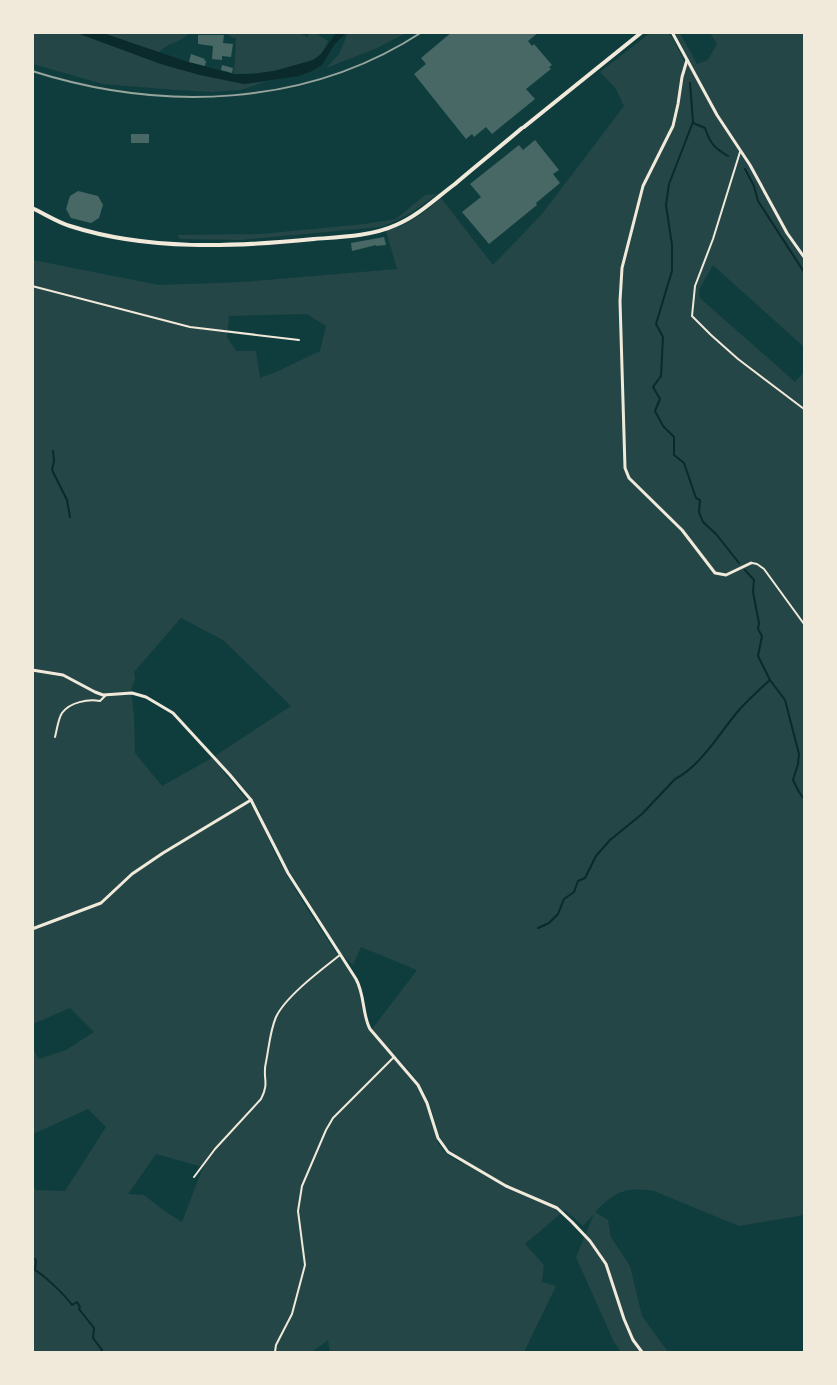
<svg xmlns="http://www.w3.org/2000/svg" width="837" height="1385" viewBox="0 0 837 1385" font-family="'Public Sans',sans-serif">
<rect width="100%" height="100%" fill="#0f3d3e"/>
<!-- green -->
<g fill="#244646" fill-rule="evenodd">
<path d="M32,33H77L161,64L182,70L244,84L267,81L241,90L212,92L176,90L103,84L33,64Z"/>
<path d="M103,33H189C178,45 168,41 159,53Z"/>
<path d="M227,33H299L307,37L310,33H315L328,41C326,46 323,51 320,55C304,71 255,74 233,74C236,64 235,50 236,38L231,37Z"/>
<path d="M348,33V32L406,33L375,49L326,68L339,54Z"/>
<path d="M650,33H667L672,37L684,61L688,58L675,33H680L697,64L708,60L717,44L710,33H804V347L713,265L699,290L700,298L795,382L804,372V1215L739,1226L654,1191C625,1187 616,1191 595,1212L608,1220L611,1237L630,1266L642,1316L668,1352H621L614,1342L576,1257L594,1214L583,1226L565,1210L525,1244L544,1265L542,1282L556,1286L524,1352H330L328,1340L312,1352H33V1186L36,1190L65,1191L106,1127L88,1109L33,1134L32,1047L39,1059L66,1050L94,1032L70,1008L33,1024V260L159,285L243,282L397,269L386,231C409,224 423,214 441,198L493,265L542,214L624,106L616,89L600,72ZM307,314L326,326L320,351L276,372L260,378L256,351H236L227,337L229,316ZM181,618L223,640L291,706L215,756L244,788L260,812L275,848L341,954L353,965L361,947L417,970L372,1029L366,1023L358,985L307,909L275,854L257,812L212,758L162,786L135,753L134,716L131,689L135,679L134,672ZM377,1037C396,1057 419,1076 429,1103C434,1114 436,1128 441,1139C446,1151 458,1153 463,1164L445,1153L438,1143L426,1103L415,1083ZM156,1154L203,1167L182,1222L163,1210L144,1195L128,1194Z"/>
<path d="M437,194C419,208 402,220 380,227L241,240L180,239L177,235L261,234L364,224L396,219L425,195Z"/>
</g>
<!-- water -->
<path fill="#0a2a2b" d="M77,33H103L185,61L233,74H253L274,71L313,60L321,54L336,33H346L334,45L322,65L312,71L299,76L244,84L200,75L161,64Z"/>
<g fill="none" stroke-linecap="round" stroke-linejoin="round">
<!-- stream -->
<g stroke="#0a2a2b" stroke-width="2">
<path d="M690,83L693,122L669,184L666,205L672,245V271L656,324L663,337L661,376L653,387L660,399L655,411L663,426L674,437V455L684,463L696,498L700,500L699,512L703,522L716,534L739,563"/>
<path d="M693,123L705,128C710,143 714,148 728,156"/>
<path d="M745,169L754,186L758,201L804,272"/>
<path d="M53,451L54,461L52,470L67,500L70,517"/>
<path d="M745,570L754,580L753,592L759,623L758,629L762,636L758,656L770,680L785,700L799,754L798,764L793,780L799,792L804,799"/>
<path d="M538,928L549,923L558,914L564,899L574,892L578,881L585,878L596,856L610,840L642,814L675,779C701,766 721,731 739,710C749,699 759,690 770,680"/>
<path d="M32,1257L36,1260L35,1270C46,1277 65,1295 72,1305L77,1302L80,1307L79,1309L94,1328L93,1338L102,1350L100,1352"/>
</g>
</g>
<!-- building -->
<g fill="#486865">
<path d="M452,32H539L528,41L532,46L534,44L552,65L549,67L551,69L526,89L535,99L492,134L486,127L474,137L472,134L466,139L414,74L426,64L421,58Z"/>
<path d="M198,35H224L223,43L233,44L231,57L222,56V60L212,59L213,46L198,44Z"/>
<path d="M191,54L205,59L204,60L206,61L205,66L189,62Z"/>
<path d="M222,65L233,68L232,73L221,70Z"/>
<rect x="131" y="134" width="18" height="9"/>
<path d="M535,140L559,170L553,174L560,183L536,203L537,205L489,244L462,212L481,197L470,184L519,145L523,150Z"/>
<path d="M78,191L98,196L103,205L99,218L91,223L71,218L66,209L70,196Z"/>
<path d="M384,237L386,245L376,246V245L352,251L351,243Z"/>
</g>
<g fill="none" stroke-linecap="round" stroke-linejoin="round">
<!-- service -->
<g stroke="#f1e9da" stroke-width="2">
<path d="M740,152L713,239L695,286L692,316L711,335L738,359L804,409"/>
<path d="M32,286L190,327L299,340"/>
<path d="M752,563L757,564L764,569L804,624"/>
<path d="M55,737C57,730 58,719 62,713C70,702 88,699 100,701L106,695"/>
<path d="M194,1177L215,1149L261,1099C270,1082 262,1078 266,1062C269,1047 270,1031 276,1017C286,996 321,970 340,955"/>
<path d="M275,1352L276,1345L292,1314L305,1265L298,1211L302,1186L326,1130L333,1118L394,1057"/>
</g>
<!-- minor -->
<g stroke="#f1e9da" stroke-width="3">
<path d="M672,32L717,115L750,165L787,233L804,257"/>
<path d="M687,60L682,77L678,104L673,126L643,186L622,268L620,301L625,468L629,478L682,530L715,573L726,575L751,563"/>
<path d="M32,670L63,675L95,692L103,695L132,693L146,697L173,713L230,775L251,800L288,873L356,979C365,995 362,1014 370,1029L418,1085L427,1103L438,1138L448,1152L506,1186L557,1208L572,1222L590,1241L606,1264L624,1319L633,1340L642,1352"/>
<path d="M32,929L101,903L132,874L163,853L251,800"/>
</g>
<!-- tertiary -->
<g stroke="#f1e9da" stroke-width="4">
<path d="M524,127L642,32"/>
<path d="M32,208C45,214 57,222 70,226C148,251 234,247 314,239C341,237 372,236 396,225C418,216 436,198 455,184C477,165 500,147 522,128"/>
</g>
<!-- rail -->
<path stroke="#97a49c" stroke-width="2" d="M32,71C161,112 306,108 422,32"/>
</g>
<!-- border -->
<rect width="837" height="1385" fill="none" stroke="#f1e9da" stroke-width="68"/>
</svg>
